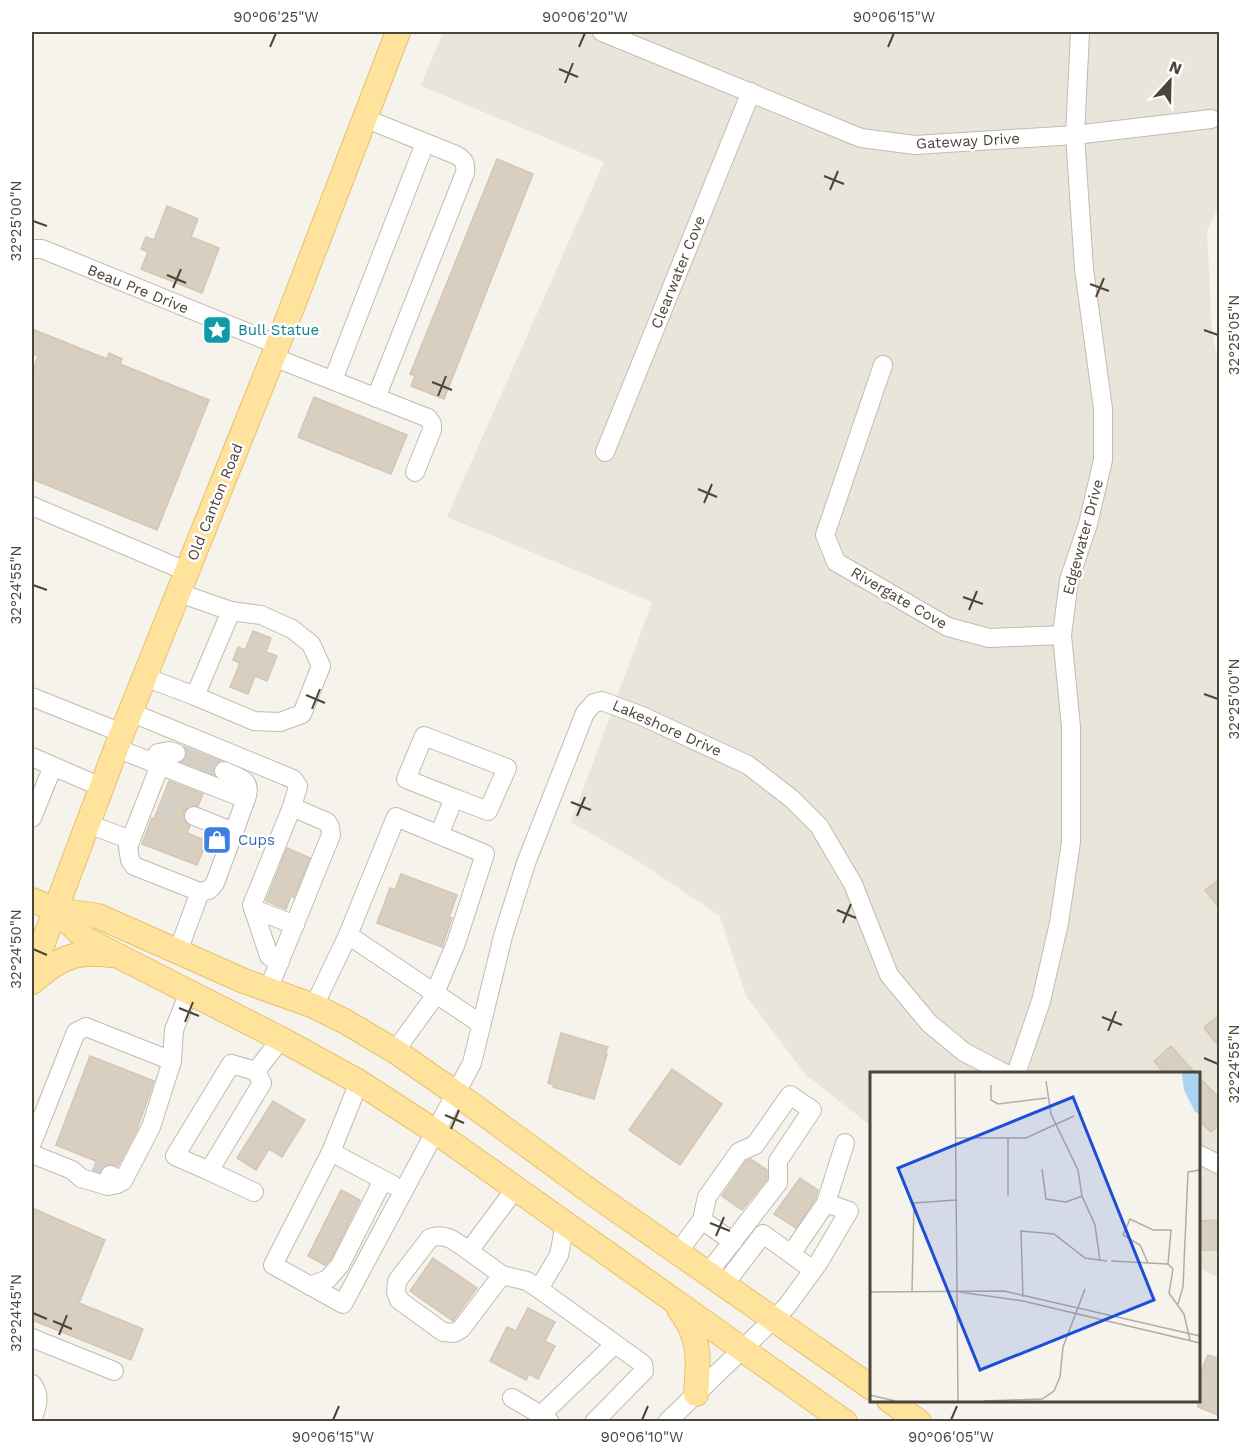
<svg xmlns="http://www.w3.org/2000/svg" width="1251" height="1453" viewBox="0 0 1251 1453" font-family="'Work Sans',sans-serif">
<rect width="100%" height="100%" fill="#f6f3ec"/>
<!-- residential -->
<path fill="#eae5da" d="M443,32H1219V206L1207,231L1212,332L1220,375L1219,1278L1199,1268L1198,1074H872L871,1126L806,1075L746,996L720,916L635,859L571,822L652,602L447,517L604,162L421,86Z"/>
<!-- building -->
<g fill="#d8cfc1" stroke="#d3c7b4" stroke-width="1.5">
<path d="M497,159L533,174L444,399L411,386L415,376L410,374Z"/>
<path d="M167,206L198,219L191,237L219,248L202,293L141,269L148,252L141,249L146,237L154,240Z"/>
<path d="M32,329L107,359L109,353L122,359L120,364L209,400L157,530L32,479V373L38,356L32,353Z"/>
<path d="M314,397L407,435L391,474L298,437Z"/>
<path d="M253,631L271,638L266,652L277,656L267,681L255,676L248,694L230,687L240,663L233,660L238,647L245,650Z"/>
<path d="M185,747L220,761L214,766L213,774L182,762L187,756Z"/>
<path d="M169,781L203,794L198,806L188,807L184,811L183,817L185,822L190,826L187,833L207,841L197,865L142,844L152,818L154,819Z"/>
<path d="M287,848L310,858L294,897L291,896L286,909L266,901Z"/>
<path d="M401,874L457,895L449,917L452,918L442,947L377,923L390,888L395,890Z"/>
<path d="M1220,879V909L1205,890Z"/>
<path d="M1220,1015V1048L1205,1029V1026Z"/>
<path d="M561,1033L608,1047L605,1054H607L594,1099L553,1087L554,1085L548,1083Z"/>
<path d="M1171,1046L1196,1074H1165L1154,1061Z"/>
<path d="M90,1056L154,1081L137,1130L118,1166L107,1164L99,1172L93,1170L96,1161L56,1145Z"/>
<path d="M672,1069L722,1104L680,1165L629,1130Z"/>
<path d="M1198,1076L1220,1099V1124L1211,1132L1198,1120Z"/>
<path d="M273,1101L305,1120L282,1157L269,1149L256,1170L237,1158Z"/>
<path d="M751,1159L767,1170V1179L742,1210L722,1196L746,1161Z"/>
<path d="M800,1178L818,1190L816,1198L796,1228L774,1214Z"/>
<path d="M341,1190L360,1200L331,1259L325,1265L308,1256Z"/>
<path d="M32,1208L105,1240L79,1303L143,1329L131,1360L32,1320Z"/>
<path d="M1220,1220V1250H1198V1221Z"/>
<path d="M433,1258L477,1288L453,1321L410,1291Z"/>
<path d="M528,1308L555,1322L545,1341L555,1346L538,1379L529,1374L526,1380L490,1361L507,1327L516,1331Z"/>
<path d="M1208,1355L1220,1359V1416L1198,1407V1378Z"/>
</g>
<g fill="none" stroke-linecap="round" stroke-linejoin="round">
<!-- minor-tunnel -->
<g stroke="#d4d0c8" stroke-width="18" stroke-dasharray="18 9" stroke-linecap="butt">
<path d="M176,753L224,771"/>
<path d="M160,802L194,816"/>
<path d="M93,1169L110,1175"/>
</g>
<!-- minor casing -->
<g stroke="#c2bbae" stroke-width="20">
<g id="minor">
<path d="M602,32L861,138L915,145L1075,135L1211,119"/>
<path d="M364,118L456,155C465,160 466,164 465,173L376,398"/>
<path d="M32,249H42L278,345"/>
<path d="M273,357L428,418L432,424V430L415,472"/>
<path d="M883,365L825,535L836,562L948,627L989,638L1062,635"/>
<path d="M333,380L425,143"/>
<path d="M605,452L751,92"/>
<path d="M32,506L188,572"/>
<path d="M145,677L195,696L231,611L179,593"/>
<path d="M195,696L254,721L280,722L302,714L321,666L311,644L292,629L261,615L231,611"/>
<path d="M32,697L122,733"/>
<path d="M130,712L293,779L298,786L292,807"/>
<path d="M116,748L246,799L215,883L209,890L200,892L178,951"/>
<path d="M32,757L101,787"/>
<path d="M152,762L158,753L169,751L176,753"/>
<path d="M160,765L128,847L130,860L134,866L200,892"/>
<path d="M224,771C239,778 253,779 246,799"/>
<path d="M194,816L234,832"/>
<path d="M32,818L53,766"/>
<path d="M88,824L131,840"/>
<path d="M439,835L454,798L488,811L507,768L424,736L406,779L454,798"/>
<path d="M254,912L259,911L295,925"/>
<path d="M348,935L396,817L485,854L456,943L432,1000L395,1051"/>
<path d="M268,990L331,835L330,827L327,822L292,807L252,905L269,956L280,962"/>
<path d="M314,1006L348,935L481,1024"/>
<path d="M231,1064L256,1071L262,1083L209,1171L175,1156Z"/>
<path d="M256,1071L281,1039"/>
<path d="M1016,1074L1041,1001L1059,923L1071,842V727L1062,635L1069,580L1088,524L1103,460V409L1084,269L1075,135L1080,32"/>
<path d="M359,1082L331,1152L273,1265L343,1304L472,1063L503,936L526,863L585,713L594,703L602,701L642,716L748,765L792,799L819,826L853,884L889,975L929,1023L964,1052L1006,1074"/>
<path d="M32,1143L76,1032L86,1027L172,1061"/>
<path d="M331,1152L393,1185"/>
<path d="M32,1154L72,1170L81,1178L108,1186L117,1184"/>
<path d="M1198,1154L1220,1165"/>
<path d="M209,1171L254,1192"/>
<path d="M110,1175L113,1176L117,1184L123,1181L151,1127L172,1061L174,1030L189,992"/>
<path d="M702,1220L733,1242"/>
<path d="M565,1224L559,1255L539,1289L643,1364L644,1371L594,1422"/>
<path d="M469,1251C456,1242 446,1232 430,1238L397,1281L396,1292L399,1300L443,1332L454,1333L461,1329L502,1275L469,1251L515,1189"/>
<path d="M678,1252L702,1220L707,1197L739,1152L755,1145L790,1095L812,1110L778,1161V1183L708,1273"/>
<path d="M791,1254L826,1203L845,1143"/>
<path d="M502,1275L527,1281L539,1289"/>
<path d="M724,1285L763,1234L813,1270"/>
<path d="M310,1286L328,1279L340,1265L383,1180"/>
<path d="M32,1338L114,1371"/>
<path d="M32,1384C42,1396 36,1408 32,1421"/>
<path d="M512,1398L541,1415"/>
<path d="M550,1422L541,1415L615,1344"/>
<path d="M667,1422L787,1306L819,1262L849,1211L826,1203"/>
</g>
</g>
<!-- major casing -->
<g stroke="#e6c16a" stroke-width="26">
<g id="major">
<path d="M32,900L56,910L98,916L244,981L314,1006L346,1022L395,1051L457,1094L594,1194L872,1388"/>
<path d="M56,910L87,940L281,1039L359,1082L436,1132L845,1422"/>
<path d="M32,972L122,733L273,357L398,32"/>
<path d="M32,982C58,959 75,950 110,955"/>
<path d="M679,1309C701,1338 699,1359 696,1394"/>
<path d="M889,1400L919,1422"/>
</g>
</g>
<!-- minor -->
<use href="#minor" stroke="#fff" stroke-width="18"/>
<!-- major -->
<use href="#major" stroke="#ffe39c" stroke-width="24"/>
</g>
<!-- ticks -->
<path fill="none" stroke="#4b4439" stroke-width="2" d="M270,47L276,33M579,47L585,33M888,47L894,33M559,69L578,77M565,83L573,63M824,176L844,184M830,190L838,171M33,221L47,226M167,275L186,283M1090,284L1109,291M173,288L181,269M1096,297L1104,278M1204,330L1218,335M432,382L452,390M438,396L446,376M698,489L717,497M704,503L712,484M33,585L47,590M963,597L983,604M969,610L977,591M1204,694L1218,699M306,695L325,703M312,709L320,689M571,802L591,810M577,816L585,797M837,910L856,918M843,923L851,904M33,949L47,955M179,1008L199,1016M1102,1017L1122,1025M185,1022L193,1002M1108,1031L1116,1011M1204,1058L1218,1064M445,1115L464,1123M451,1129L459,1110M710,1223L730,1231M716,1236L724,1217M33,1313L47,1319M53,1321L72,1329M59,1335L67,1315M333,1420L339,1406M642,1420L648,1406M951,1420L957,1406"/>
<!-- icons -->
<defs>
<g id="sight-square" transform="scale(1.5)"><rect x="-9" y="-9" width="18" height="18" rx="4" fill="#0f9aa8" stroke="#fff"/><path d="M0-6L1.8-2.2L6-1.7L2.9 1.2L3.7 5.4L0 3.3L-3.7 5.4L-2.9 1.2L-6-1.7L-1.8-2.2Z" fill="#fff"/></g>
<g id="shop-square" transform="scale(1.5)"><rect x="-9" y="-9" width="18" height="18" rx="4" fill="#3f7fe0" stroke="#fff"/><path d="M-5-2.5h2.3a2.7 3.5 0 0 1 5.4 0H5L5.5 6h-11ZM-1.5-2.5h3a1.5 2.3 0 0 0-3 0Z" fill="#fff"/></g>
</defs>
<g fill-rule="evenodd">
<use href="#sight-square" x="217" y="330"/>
<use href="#shop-square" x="217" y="840"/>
</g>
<g text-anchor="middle" stroke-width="5" stroke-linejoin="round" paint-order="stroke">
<!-- street labels -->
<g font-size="15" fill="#4b4439" stroke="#fff">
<text transform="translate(968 141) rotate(-3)" y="5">Gateway Drive</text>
<text transform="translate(678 272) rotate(-68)" y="5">Clearwater Cove</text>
<text transform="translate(138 289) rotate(22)" y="5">Beau Pre Drive</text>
<text transform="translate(215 502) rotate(-68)" y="5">Old Canton Road</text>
<text transform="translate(1083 537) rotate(-75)" y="5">Edgewater Drive</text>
<text transform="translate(899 598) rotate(30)" y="5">Rivergate Cove</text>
<text transform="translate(667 728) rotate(24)" y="5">Lakeshore Drive</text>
</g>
<!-- culture labels -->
<g font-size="15" fill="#0d838f" stroke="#fff" text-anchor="start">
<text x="238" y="335">Bull Statue</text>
</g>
<!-- shop labels -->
<g font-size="15" fill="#366cbe" stroke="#fff" text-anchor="start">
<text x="238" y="845">Cups</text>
</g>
</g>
<!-- overview -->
<g transform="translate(870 1072)">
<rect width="330" height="330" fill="#f6f3ec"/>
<path d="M312,1H330V42L325,40L314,18Z" fill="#a9d4f2"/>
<path fill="none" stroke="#b2ada4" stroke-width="1.5" d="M85,1L88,329M176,9L181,42L208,98L212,124L225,153L230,189M121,13V28L128,32L177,26M86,66H156L204,44M138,66V124M0,74V136M172,97L176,127L196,130L212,124M241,189L298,192M278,191L270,173L253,163L260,147L283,158H301L298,192L303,197L299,221L314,242L320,268M0,220L134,219L330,264M42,220L44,131L86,128M89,220L153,229L330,271M153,225L151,159L184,162L215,186L237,189M308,232L313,215L318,100L330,98M0,323L25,329M114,329L172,327L184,319L190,305L193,275L215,217"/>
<path fill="#1d4ed8" fill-opacity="0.15" stroke="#1d4ed8" stroke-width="3" d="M203,25L284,228L110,298L28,96Z"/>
<rect width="330" height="330" fill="none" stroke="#4b4439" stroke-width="3"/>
</g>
<!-- border -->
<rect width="1251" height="1453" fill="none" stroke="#ffffff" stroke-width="66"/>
<!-- north arrow -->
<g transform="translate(1170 81) rotate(22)" stroke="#ffffff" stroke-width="4.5" paint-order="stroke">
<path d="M0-4.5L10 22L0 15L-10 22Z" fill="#4b4439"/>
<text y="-9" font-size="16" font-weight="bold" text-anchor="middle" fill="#4b4439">N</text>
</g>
<rect x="33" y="33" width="1185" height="1387" fill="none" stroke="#4b4439" stroke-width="2"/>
<g font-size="15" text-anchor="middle" fill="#4b4439">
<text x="276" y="22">90°06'25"W</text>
<text x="585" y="22">90°06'20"W</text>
<text x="894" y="22">90°06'15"W</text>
<text transform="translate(16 221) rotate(-90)" y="5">32°25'00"N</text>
<text transform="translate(1234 335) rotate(-90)" y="5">32°25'05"N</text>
<text transform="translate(16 585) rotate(-90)" y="5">32°24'55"N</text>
<text transform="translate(1234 699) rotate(-90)" y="5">32°25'00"N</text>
<text transform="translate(16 949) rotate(-90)" y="5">32°24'50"N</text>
<text transform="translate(1234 1064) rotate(-90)" y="5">32°24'55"N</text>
<text transform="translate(16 1313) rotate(-90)" y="5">32°24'45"N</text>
<text x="333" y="1442">90°06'15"W</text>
<text x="642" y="1442">90°06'10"W</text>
<text x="951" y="1442">90°06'05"W</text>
</g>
</svg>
